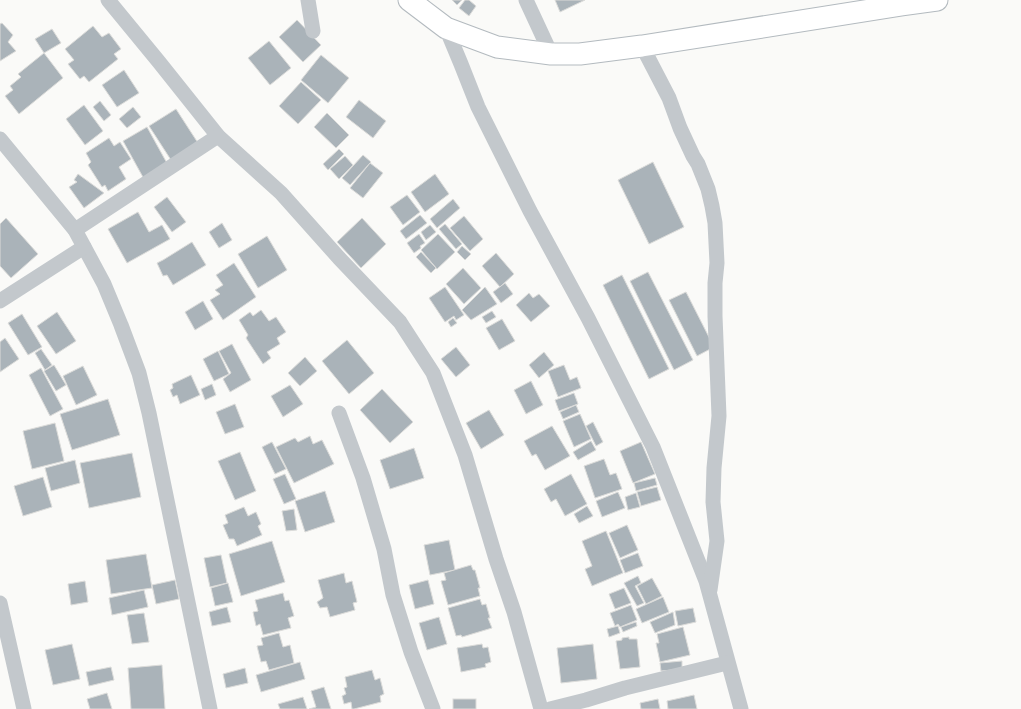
<svg xmlns="http://www.w3.org/2000/svg" width="1021" height="709" viewBox="0 0 1021 709" font-family="Rubik,sans-serif">
<rect width="100%" height="100%" fill="#fafaf8"/>
<!-- building -->
<g fill="#aab3b9" stroke="#dcdcda">
<path d="M452,0H462L457,5Z"/>
<path d="M465,0H469L476,6L469,16L459,8Z"/>
<path d="M555,0H585L560,12Z"/>
<path d="M297,20L321,45L303,62L279,37Z"/>
<path d="M2,23L13,35L8,42L16,51L0,61V24Z"/>
<path d="M93,26L102,37L109,33L121,49L114,54L118,59L89,82L84,76L80,79L68,64L74,60L65,49Z"/>
<path d="M52,29L61,43L44,53L35,39Z"/>
<path d="M269,41L291,68L270,85L248,58Z"/>
<path d="M44,53L63,78L19,114L5,96L13,90L10,86L21,77L18,74Z"/>
<path d="M321,55L349,78L328,103L301,80Z"/>
<path d="M124,70L139,93L117,107L102,85Z"/>
<path d="M301,82L321,100L298,124L279,106Z"/>
<path d="M359,100L386,121L373,138L346,117Z"/>
<path d="M100,101L111,115L104,121L93,107Z"/>
<path d="M84,105L103,131L85,145L66,119Z"/>
<path d="M133,107L141,117L127,128L119,119Z"/>
<path d="M176,109L198,143L171,160L149,126Z"/>
<path d="M327,113L349,135L336,148L314,127Z"/>
<path d="M147,127L168,165L144,179L123,141Z"/>
<path d="M109,138L114,146L120,142L131,159L119,167L126,179L108,191L105,185L102,187L88,165L91,162L86,153Z"/>
<path d="M339,149L344,154L328,170L323,164Z"/>
<path d="M363,155L371,162L350,185L342,178Z"/>
<path d="M345,156L353,165L339,179L330,169Z"/>
<path d="M653,162L684,227L649,244L618,180Z"/>
<path d="M370,163L383,173L363,198L350,188Z"/>
<path d="M78,174L104,193L84,208L69,187L77,182L74,180Z"/>
<path d="M435,174L449,194L425,212L411,192Z"/>
<path d="M407,195L420,212L403,225L390,207Z"/>
<path d="M167,197L186,222L172,232L154,207Z"/>
<path d="M453,199L460,208L437,228L430,219Z"/>
<path d="M138,212L149,232L162,225L170,239L127,263L108,229Z"/>
<path d="M420,215L427,223L406,239L400,231Z"/>
<path d="M464,216L483,239L470,251L450,228Z"/>
<path d="M6,218L38,254L11,278L0,266V224Z"/>
<path d="M362,218L386,244L361,268L337,242Z"/>
<path d="M222,223L232,240L219,248L209,232Z"/>
<path d="M445,224L462,244L456,249L439,229Z"/>
<path d="M430,225L436,232L426,240L421,232Z"/>
<path d="M419,234L425,243L420,246L421,248L414,253L407,243Z"/>
<path d="M438,234L455,252L437,269L421,250Z"/>
<path d="M267,236L287,270L258,288L238,254Z"/>
<path d="M192,242L206,265L173,285L167,275L163,276L157,263L163,260Z"/>
<path d="M462,246L471,254L465,260L457,252Z"/>
<path d="M421,252L436,268L431,273L416,257Z"/>
<path d="M496,253L514,274L500,287L482,266Z"/>
<path d="M234,263L256,297L223,320L210,300L220,294L215,290L223,285L216,275Z"/>
<path d="M463,268L481,288L464,304L446,284Z"/>
<path d="M648,272L693,360L674,370L630,281Z"/>
<path d="M622,275L669,369L649,379L603,285Z"/>
<path d="M505,283L513,294L501,303L493,292Z"/>
<path d="M445,287L464,315L456,320L454,316L445,322L429,298Z"/>
<path d="M485,287L497,304L471,320L462,310Z"/>
<path d="M686,292L714,347L697,356L669,300Z"/>
<path d="M529,293L533,298L539,294L550,306L531,322L516,305Z"/>
<path d="M203,301L213,319L195,330L185,312Z"/>
<path d="M261,310L269,321L276,317L286,332L277,338L280,344L267,352L271,358L263,364L246,338L248,335L239,320L250,312L253,316Z"/>
<path d="M492,311L496,317L486,323L482,317Z"/>
<path d="M57,312L76,341L56,354L37,326Z"/>
<path d="M22,314L42,347L28,355L8,323Z"/>
<path d="M453,318L457,323L451,327L448,322Z"/>
<path d="M502,319L515,341L499,350L486,328Z"/>
<path d="M5,338L19,359L0,372V342Z"/>
<path d="M347,340L374,373L349,394L322,361Z"/>
<path d="M232,344L251,380L230,392L223,379L231,373L219,351Z"/>
<path d="M456,347L470,365L456,377L441,359Z"/>
<path d="M41,349L52,365L45,370L35,353Z"/>
<path d="M218,351L229,374L214,381L203,359Z"/>
<path d="M544,352L554,365L539,378L529,365Z"/>
<path d="M305,357L317,371L300,386L288,373Z"/>
<path d="M54,365L66,385L56,391L44,371Z"/>
<path d="M564,365L570,380L577,377L581,388L558,397L548,371Z"/>
<path d="M83,366L97,395L76,405L63,376Z"/>
<path d="M41,368L63,409L50,416L29,375Z"/>
<path d="M191,375L200,395L180,404L177,395L173,397L170,390L173,388L172,384Z"/>
<path d="M531,381L543,405L526,414L514,390Z"/>
<path d="M212,384L216,395L205,400L201,389Z"/>
<path d="M290,385L303,404L283,417L271,396Z"/>
<path d="M382,389L413,422L390,443L360,410Z"/>
<path d="M574,393L578,404L559,411L555,400Z"/>
<path d="M108,399L120,435L72,450L60,414Z"/>
<path d="M235,404L244,427L225,434L216,412Z"/>
<path d="M576,405L579,412L563,419L560,412Z"/>
<path d="M489,410L504,435L481,449L466,423Z"/>
<path d="M580,414L591,439L574,447L563,421Z"/>
<path d="M593,422L603,442L596,446L586,426Z"/>
<path d="M55,423L64,461L32,469L23,431Z"/>
<path d="M552,426L570,456L545,470L536,454L532,456L524,441Z"/>
<path d="M310,436L313,444L322,440L334,464L294,483L276,447L295,438L298,442Z"/>
<path d="M591,441L596,450L578,460L573,452Z"/>
<path d="M272,442L286,469L275,474L262,447Z"/>
<path d="M641,442L655,474L633,483L620,451Z"/>
<path d="M414,448L424,478L390,489L380,460Z"/>
<path d="M240,452L256,491L235,500L218,461Z"/>
<path d="M132,453L141,497L89,508L80,463Z"/>
<path d="M604,459L610,475L616,473L622,489L595,498L584,466Z"/>
<path d="M75,460L80,483L51,491L45,468Z"/>
<path d="M285,474L296,499L284,504L273,479Z"/>
<path d="M571,474L587,504L565,516L556,499L551,502L544,489Z"/>
<path d="M43,477L52,507L23,516L14,486Z"/>
<path d="M655,478L657,485L636,491L634,483Z"/>
<path d="M657,487L661,500L641,506L637,492Z"/>
<path d="M325,491L335,522L305,532L295,501Z"/>
<path d="M618,492L625,508L602,517L596,501Z"/>
<path d="M636,493L640,507L628,510L625,497Z"/>
<path d="M587,506L593,516L579,523L574,514Z"/>
<path d="M244,507L248,516L256,512L261,524L258,526L262,535L237,546L234,539H229L223,525L228,523L225,515Z"/>
<path d="M294,509L297,530L286,531L282,511Z"/>
<path d="M627,525L638,550L620,558L609,533Z"/>
<path d="M606,531L623,573L592,586L585,569L592,566L582,541Z"/>
<path d="M449,540L455,570L430,575L424,545Z"/>
<path d="M272,541L285,582L241,596L229,554Z"/>
<path d="M638,553L643,566L625,573L620,560Z"/>
<path d="M146,554L152,588L111,594L106,560Z"/>
<path d="M221,555L227,583L210,587L204,558Z"/>
<path d="M471,565L473,570H475L480,588H478L480,596L448,605L441,581L446,580L444,573Z"/>
<path d="M344,573L346,583L352,581L357,602L353,603L355,610L330,617L327,607L320,608L317,602L323,598L318,580Z"/>
<path d="M638,576L641,583L635,586L644,603L637,606L624,583Z"/>
<path d="M652,578L662,596L646,604L637,586Z"/>
<path d="M175,580L179,599L156,604L152,585Z"/>
<path d="M428,580L434,604L415,609L409,585Z"/>
<path d="M85,581L88,602L71,605L68,584Z"/>
<path d="M228,583L233,602L215,606L211,588Z"/>
<path d="M624,588L631,603L615,609L609,594Z"/>
<path d="M144,590L148,607L112,615L109,598Z"/>
<path d="M283,593L285,601L289,600L294,616L288,618L291,628L263,635L260,624L256,626L253,612L258,611L255,600Z"/>
<path d="M663,597L669,612L642,623L636,609Z"/>
<path d="M480,599L482,605L486,604L490,618H488L492,628L462,637L461,635L456,636L448,608Z"/>
<path d="M631,605L637,620L620,627L618,624L615,626L610,613Z"/>
<path d="M227,607L231,622L212,626L209,612Z"/>
<path d="M693,608L696,622L678,626L675,611Z"/>
<path d="M673,612L675,625L655,633L650,622Z"/>
<path d="M144,613L149,642L132,644L127,615Z"/>
<path d="M439,617L447,644L427,650L419,623Z"/>
<path d="M636,622L637,626L623,632L621,627Z"/>
<path d="M618,626L620,633L609,637L607,629Z"/>
<path d="M683,627L690,655L660,662L656,643H659L657,634Z"/>
<path d="M279,633L283,647L290,645L294,663L269,670L266,661L261,662L257,646L263,645L261,638Z"/>
<path d="M629,637V639H637L640,667L620,669L616,641L622,640V638Z"/>
<path d="M72,644L80,679L53,685L45,650Z"/>
<path d="M482,644L483,648L488,647L491,662L485,664L486,667L461,672L457,648Z"/>
<path d="M593,644L597,679L561,683L557,648Z"/>
<path d="M682,661V669L661,671L660,663Z"/>
<path d="M300,662L305,679L261,692L256,675Z"/>
<path d="M162,665L165,709H131L128,668Z"/>
<path d="M111,667L114,680L89,686L86,672Z"/>
<path d="M245,668L248,683L226,688L223,674Z"/>
<path d="M372,670L375,680L380,678L384,694L380,696L381,702L354,709H352L351,702L344,704L342,696L346,694L344,688L347,687L345,677Z"/>
<path d="M324,687L331,709H309L316,707L311,691Z"/>
<path d="M107,693L112,709H90L87,699Z"/>
<path d="M694,695L697,709H668L667,701Z"/>
<path d="M303,697L307,709H280L278,704Z"/>
<rect x="453" y="699" width="23" height="10"/>
<path d="M658,699L660,709H641L640,703Z"/>
</g>
<g fill="none" stroke-linecap="round" stroke-linejoin="round">
<!-- secondary casing -->
<g stroke="#b3babf" stroke-width="23">
<path id="secondary" d="M409,0L446,28L497,47L551,54H580L642,46L902,5L937,0"/>
</g>
<!-- minor -->
<g stroke="#c3c8cc" stroke-width="15">
<path d="M108,0L159,62L218,136L281,193L339,258L400,322L433,373L465,455L496,559L514,612L541,709"/>
<path d="M308,0L313,31"/>
<path d="M526,0L551,54"/>
<path d="M446,28L461,64L478,107L530,211L588,318L653,447L706,581L741,709"/>
<path d="M642,46L669,98L680,128L693,156L698,164L708,189L712,206L715,223L717,263L715,283V316L719,416L714,468L713,502L717,541L710,590"/>
<path d="M0,139L75,230L104,284L121,325L139,373L149,413L210,709"/>
<path d="M75,230L218,136"/>
<path d="M0,301L84,247"/>
<path d="M339,413L363,478L384,549L393,595L411,652L433,709"/>
<path d="M0,603L24,709"/>
<path d="M550,709L586,700L625,688L727,663"/>
</g>
<!-- secondary -->
<use href="#secondary" stroke="#fff" stroke-width="21"/>
</g>
</svg>
